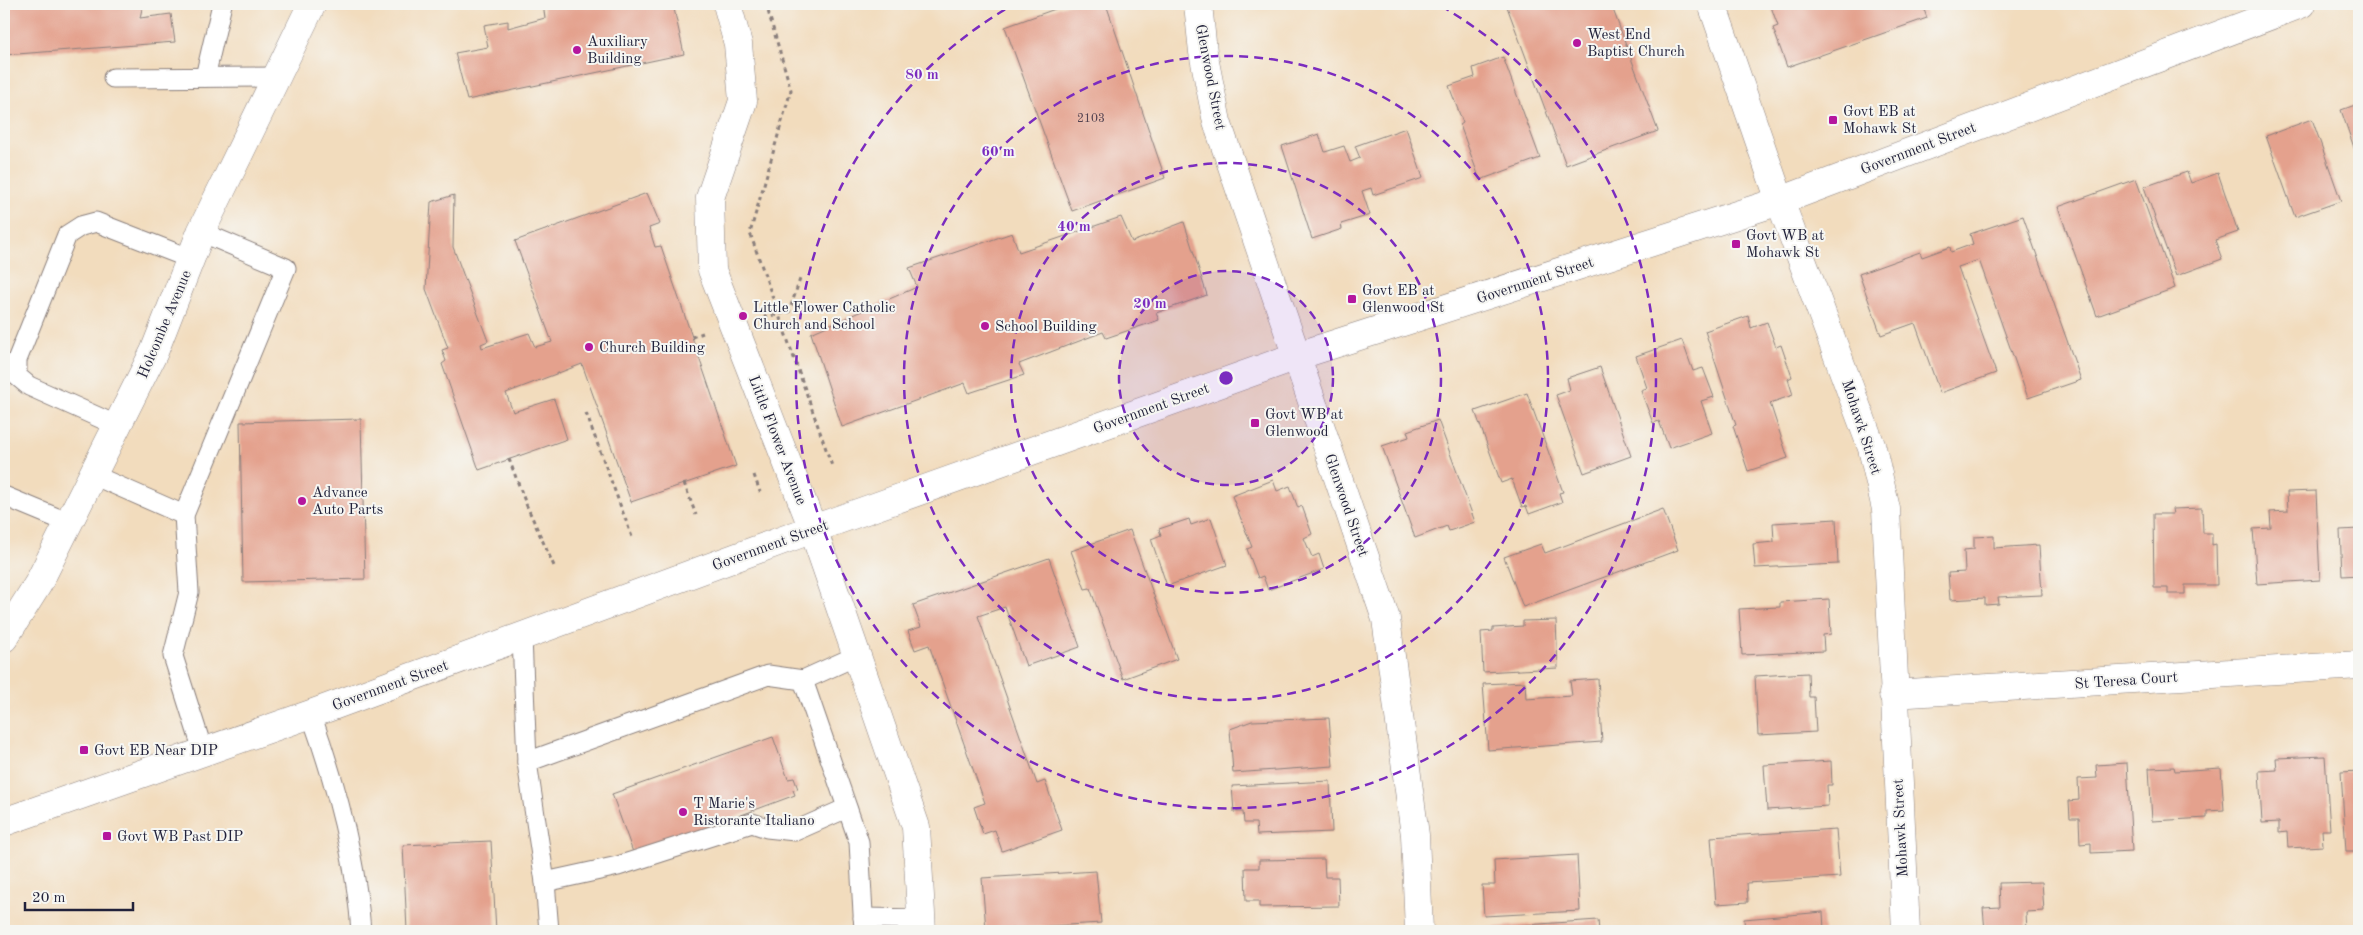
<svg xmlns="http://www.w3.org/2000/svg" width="2363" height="935" viewBox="0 0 2363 935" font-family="'Old Standard TT',serif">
<rect width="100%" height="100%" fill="#f6f6f2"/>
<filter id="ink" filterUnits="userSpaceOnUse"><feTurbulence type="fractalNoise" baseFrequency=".02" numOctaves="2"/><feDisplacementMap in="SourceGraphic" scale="10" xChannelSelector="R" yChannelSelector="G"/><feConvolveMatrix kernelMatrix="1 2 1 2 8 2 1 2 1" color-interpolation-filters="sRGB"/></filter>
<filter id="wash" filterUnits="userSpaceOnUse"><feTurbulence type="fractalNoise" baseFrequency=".0096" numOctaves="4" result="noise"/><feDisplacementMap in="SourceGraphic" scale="20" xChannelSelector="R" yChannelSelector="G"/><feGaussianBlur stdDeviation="1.12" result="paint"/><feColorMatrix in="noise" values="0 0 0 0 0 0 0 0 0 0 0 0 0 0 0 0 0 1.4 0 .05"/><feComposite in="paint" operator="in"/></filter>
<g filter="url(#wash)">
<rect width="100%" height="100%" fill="#f2dcbd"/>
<g id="blocks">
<!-- building -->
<g fill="#e4a18d">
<path d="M4,4H143L140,18L171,14L175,42L4,55Z"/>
<path d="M543,4H673L684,54L467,100L455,53L488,47L484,25L508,21V28L545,18Z"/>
<path d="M1069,4H1106L1165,178L1072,211L1005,27Z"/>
<path d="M1506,4H1611L1658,131L1566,165Z"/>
<path d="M1770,4H1922L1927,18L1787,67L1773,28L1778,26Z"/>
<path d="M1503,57L1540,158L1480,180L1460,125L1463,123L1449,86L1475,77L1473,68Z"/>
<path d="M2358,104L2359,108V162L2341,110Z"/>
<path d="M2312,119L2341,201L2295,217L2266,136Z"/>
<path d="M1406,128L1423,178L1373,195L1371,188L1362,191L1370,215L1341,224L1342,229L1312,239L1282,146L1319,134L1325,152L1344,146L1350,162L1360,158L1355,146Z"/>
<path d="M2187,172L2191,183L2218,173L2238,232L2215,240L2222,259L2176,276L2144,187Z"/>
<path d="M2136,179L2175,288L2097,316L2058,207Z"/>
<path d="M647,193L660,224L649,228L655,247L661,246L736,466L631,502L582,364L506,393L513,412L554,399L567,439L479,470L442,364L446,361L442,350L448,348L426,289L431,202L454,195L453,247L488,341L481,344L482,348L529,333L535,347L552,342L515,241Z"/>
<path d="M2023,216L2081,380L2028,398L1979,260L1958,267L1996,373L1940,393L1915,323L1881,335L1859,274L1920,252L1922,257L1950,247L1951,252L1973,244L1970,234Z"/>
<path d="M1121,217L1132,242L1184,222L1207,295L1156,313L1159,320L1106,338L1103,332L1019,364L1024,375L969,393L965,383L842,427L811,333L917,287L909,268L1012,233L1019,252Z"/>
<path d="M1748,316L1751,328L1767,322L1776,347L1781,345L1792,377L1788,379L1793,395L1770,403L1788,458L1748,471L1733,426L1736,425L1705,331Z"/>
<path d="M1682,340L1693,371L1703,368L1714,397L1701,401L1712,433L1669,448L1659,421L1653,423L1642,394L1641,390L1647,388L1636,356Z"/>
<path d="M1600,367L1631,456L1584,473L1556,395L1570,390L1567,378Z"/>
<path d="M1527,393L1563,492L1559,493L1562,502L1529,514L1526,506L1522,507L1512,479L1501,483L1475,411Z"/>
<path d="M361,419L365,579L243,582L240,422Z"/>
<path d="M1438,420L1475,522L1449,531L1447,526L1415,538L1382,446L1409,437L1407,431Z"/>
<path d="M1273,480L1277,491L1290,486L1298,508L1302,506L1312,534L1304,538L1312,557L1319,554L1324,569L1268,590L1263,576L1258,578L1247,549L1252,547L1232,496Z"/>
<path d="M2316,491L2320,580L2257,584L2253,529L2271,528L2270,512L2288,511L2287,492Z"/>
<path d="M2202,508L2203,533H2212V545L2216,544L2217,585H2185V594H2168V588H2154L2153,514H2173L2172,509Z"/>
<path d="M1663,509L1678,550L1523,607L1504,557L1541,544L1545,553Z"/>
<path d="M1211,518L1227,565L1167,586L1151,539L1161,535L1159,529L1189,519L1191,525Z"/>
<path d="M1836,519L1838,564L1755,568L1753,544L1774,542L1773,523Z"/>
<path d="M2359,529V575L2342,576L2340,530Z"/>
<path d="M1130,530L1177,659L1123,679L1090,588L1085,589L1071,551Z"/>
<path d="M1994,536V548L2039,545L2042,595L1998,597L1999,604L1985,605V598L1950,600L1948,573L1965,572L1964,550L1974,549V537Z"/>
<path d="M1049,558L1080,647L1026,666L1005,607L978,616L1037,784L1045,781L1062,830L1002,851L995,830L983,834L974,807L985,803L929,645L915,650L908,631L921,627L913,605Z"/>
<path d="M1829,599L1831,634L1823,635L1824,651L1742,655L1739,609L1780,607V602Z"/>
<path d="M1556,620L1558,668L1483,672L1481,632L1493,631V628L1523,626V621Z"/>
<path d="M1808,673L1809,697H1814L1816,732L1758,735L1755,676Z"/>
<path d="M1598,679L1602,742L1488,750L1483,684L1525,682L1526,699L1572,696L1570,681Z"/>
<path d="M1329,718L1333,766L1233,773L1230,729L1252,721Z"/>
<path d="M773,737L788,779L794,778L798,789L793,790L795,795L634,855L612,794Z"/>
<path d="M2325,756L2330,830H2322L2323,846L2288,848L2287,832L2279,833V822L2262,823L2259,771L2277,770L2276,758Z"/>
<path d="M1831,761L1832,785H1827L1828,806L1767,810L1764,765Z"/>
<path d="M2127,763L2132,851L2091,853V843L2080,844L2079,818H2070L2069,801L2079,800L2078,779L2097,778L2096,765Z"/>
<path d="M2174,767L2175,771L2221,768L2224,810L2207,811V818L2152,821L2149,768Z"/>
<path d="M2359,771V851H2346L2341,772Z"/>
<path d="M1330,781L1332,832L1257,835L1256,823H1244L1243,812H1234L1232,786Z"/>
<path d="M1836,829L1840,877L1747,883L1748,902L1716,904L1711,837Z"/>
<path d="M491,841L496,931H407L403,845Z"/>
<path d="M1577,855L1580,911L1484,916L1482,885H1495L1494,860Z"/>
<path d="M1324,859L1325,877H1338L1339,906L1263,907H1259V901H1246L1245,868H1259V860Z"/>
<path d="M1096,871L1101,923L986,930L982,878Z"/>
<path d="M2042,882L2044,911L2026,912L2027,931H1985L1983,908L2000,907L1999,883Z"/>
<path d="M1823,912L1824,931H1745L1744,919Z"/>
<path d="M1598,920L1599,931H1481V928Z"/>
</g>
</g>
</g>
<g filter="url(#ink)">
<use href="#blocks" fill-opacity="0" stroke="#8a7f7c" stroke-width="1"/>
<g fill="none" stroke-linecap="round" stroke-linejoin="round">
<!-- service casing -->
<g stroke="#8a7f7c" stroke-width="21">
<g id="service">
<path d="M205,77L222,4"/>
<path d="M113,78L278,77"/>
<path d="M201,232L286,268L184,515L189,592L173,656L203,751"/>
<path d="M118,426L29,386L17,376V360L67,235L81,226L96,222L191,259"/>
<path d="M93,475L184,515"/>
<path d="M4,496L69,523"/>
<path d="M522,637L527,762L545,882L549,931"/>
<path d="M803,680L856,656"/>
<path d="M311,714C336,784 356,857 361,931"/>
<path d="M527,762L768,675L803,680L859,842L864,931"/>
<path d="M545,882L618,866L752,823L767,828L795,831L847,808"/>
<path d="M863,918L922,919"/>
</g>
</g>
<!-- minor casing -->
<g stroke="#8a7f7c" stroke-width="29">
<g id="minor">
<path d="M727,4L738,44L743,101L710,198L712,270L813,529L916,827L922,931"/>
<path d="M1198,4L1203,52L1217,122L1386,619L1415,835L1419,931"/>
<path d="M1712,4L1780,201L1872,448L1886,509L1906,931"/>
<path d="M1893,694L2359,665"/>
</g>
</g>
<!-- tertiary casing -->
<g stroke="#8a7f7c" stroke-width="29">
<path id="tertiary" d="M4,638L38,584L154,352L201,232L312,4"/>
</g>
<!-- primary casing -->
<g stroke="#8a7f7c" stroke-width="29">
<path id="primary" d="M4,822L311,714L813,529L1297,356L1780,201L2301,4"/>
</g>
<!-- path -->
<g stroke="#8a7f7c" stroke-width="3" stroke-dasharray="4 4" stroke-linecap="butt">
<path d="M766,4L791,90L750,233L832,466"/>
<path d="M764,317L789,312L801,276"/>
<path d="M692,337L703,333"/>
<path d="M586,413L632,537"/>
<path d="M509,459L526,504L554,566"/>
<path d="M754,475L760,492"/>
<path d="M684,483L696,515"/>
</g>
<!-- service -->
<use href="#service" stroke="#fff" stroke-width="19"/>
<!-- minor -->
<use href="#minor" stroke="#fff" stroke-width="28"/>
<!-- tertiary -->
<use href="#tertiary" stroke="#fff" stroke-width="28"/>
<!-- primary -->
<use href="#primary" stroke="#fff" stroke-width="28"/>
</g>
</g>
<!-- distance rings -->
<circle cx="1226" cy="378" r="107" fill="#7b2cbf" fill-opacity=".12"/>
<g fill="none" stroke="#7b2cbf" stroke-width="2.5" stroke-dasharray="9 6">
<circle cx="1226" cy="378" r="107"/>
<circle cx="1226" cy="378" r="215"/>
<circle cx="1226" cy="378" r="322"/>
<path d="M1441 6A430 430 0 1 1 1011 6"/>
</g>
<!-- markers -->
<g fill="#b5179e" stroke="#f6f6f2" stroke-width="2">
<circle cx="1577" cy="43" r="5"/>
<circle cx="577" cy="50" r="5"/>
<rect x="1828" y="115" width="10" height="10" rx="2.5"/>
<rect x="1731" y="239" width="10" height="10" rx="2.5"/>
<rect x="1347" y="294" width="10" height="10" rx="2.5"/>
<circle cx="743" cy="316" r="5"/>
<circle cx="985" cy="326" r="5"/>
<circle cx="589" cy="347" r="5"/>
<rect x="1250" y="418" width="10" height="10" rx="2.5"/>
<circle cx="302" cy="501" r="5"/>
<rect x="79" y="745" width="10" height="10" rx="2.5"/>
<circle cx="683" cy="812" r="5"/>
<rect x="102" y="831" width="10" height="10" rx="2.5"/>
</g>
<g text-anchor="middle" stroke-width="4" stroke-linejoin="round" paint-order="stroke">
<!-- number labels -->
<g font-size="12" fill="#524250">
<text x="1091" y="122">2103</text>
</g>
<!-- poi labels -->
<g font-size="15" fill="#22223b" stroke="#f6f6f2" text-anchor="start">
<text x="1587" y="39">West End<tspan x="1587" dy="17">Baptist Church</tspan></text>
<text x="587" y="46">Auxiliary<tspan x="587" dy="17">Building</tspan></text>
<text x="1843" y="116">Govt EB at<tspan x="1843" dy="17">Mohawk St</tspan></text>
<text x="1746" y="240">Govt WB at<tspan x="1746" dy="17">Mohawk St</tspan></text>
<text x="1362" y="295">Govt EB at<tspan x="1362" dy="17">Glenwood St</tspan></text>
<text x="753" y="312">Little Flower Catholic<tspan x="753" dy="17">Church and School</tspan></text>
<text x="995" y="331">School Building</text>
<text x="599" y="352">Church Building</text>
<text x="1265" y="419">Govt WB at<tspan x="1265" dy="17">Glenwood</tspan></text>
<text x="312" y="497">Advance<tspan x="312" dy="17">Auto Parts</tspan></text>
<text x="94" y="755">Govt EB Near DIP</text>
<text x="693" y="808">T Marie's<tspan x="693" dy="17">Ristorante Italiano</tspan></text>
<text x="117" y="841">Govt WB Past DIP</text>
</g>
<!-- street labels -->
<g font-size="15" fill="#22223b" stroke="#f6f6f2">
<text transform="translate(1211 77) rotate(79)" y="5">Glenwood Street</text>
<text transform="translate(1918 148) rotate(-21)" y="5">Government Street</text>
<text transform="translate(1535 280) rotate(-18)" y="5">Government Street</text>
<text transform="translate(164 324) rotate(-67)" y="5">Holcombe Avenue</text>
<text transform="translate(1151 408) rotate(-20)" y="5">Government Street</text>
<text transform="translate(1862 427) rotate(72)" y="5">Mohawk Street</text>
<text transform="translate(778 440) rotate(69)" y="5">Little Flower Avenue</text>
<text transform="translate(1347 505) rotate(71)" y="5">Glenwood Street</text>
<text transform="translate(770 545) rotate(-20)" y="5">Government Street</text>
<text transform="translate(2126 680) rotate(-4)" y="5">St Teresa Court</text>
<text transform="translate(390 685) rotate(-20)" y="5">Government Street</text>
<text transform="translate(1900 828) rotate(-93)" y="5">Mohawk Street</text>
</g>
</g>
<circle cx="1226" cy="378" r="8" fill="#7b2cbf" stroke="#f6f6f2" stroke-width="2.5"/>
<g font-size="15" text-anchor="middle" font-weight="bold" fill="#7b2cbf" stroke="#f6f6f2" stroke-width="4" stroke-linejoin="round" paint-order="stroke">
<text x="922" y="79">80 m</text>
<text x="998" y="156">60 m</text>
<text x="1074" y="231">40 m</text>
<text x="1150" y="308">20 m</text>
</g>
<!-- margin -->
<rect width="2363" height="935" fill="none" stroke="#f6f6f2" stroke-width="20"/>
<!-- scale -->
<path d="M25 902v8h108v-8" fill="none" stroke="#22223b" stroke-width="2.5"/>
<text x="32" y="902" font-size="15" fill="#22223b" stroke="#f6f6f2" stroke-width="4" paint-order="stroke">20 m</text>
</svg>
